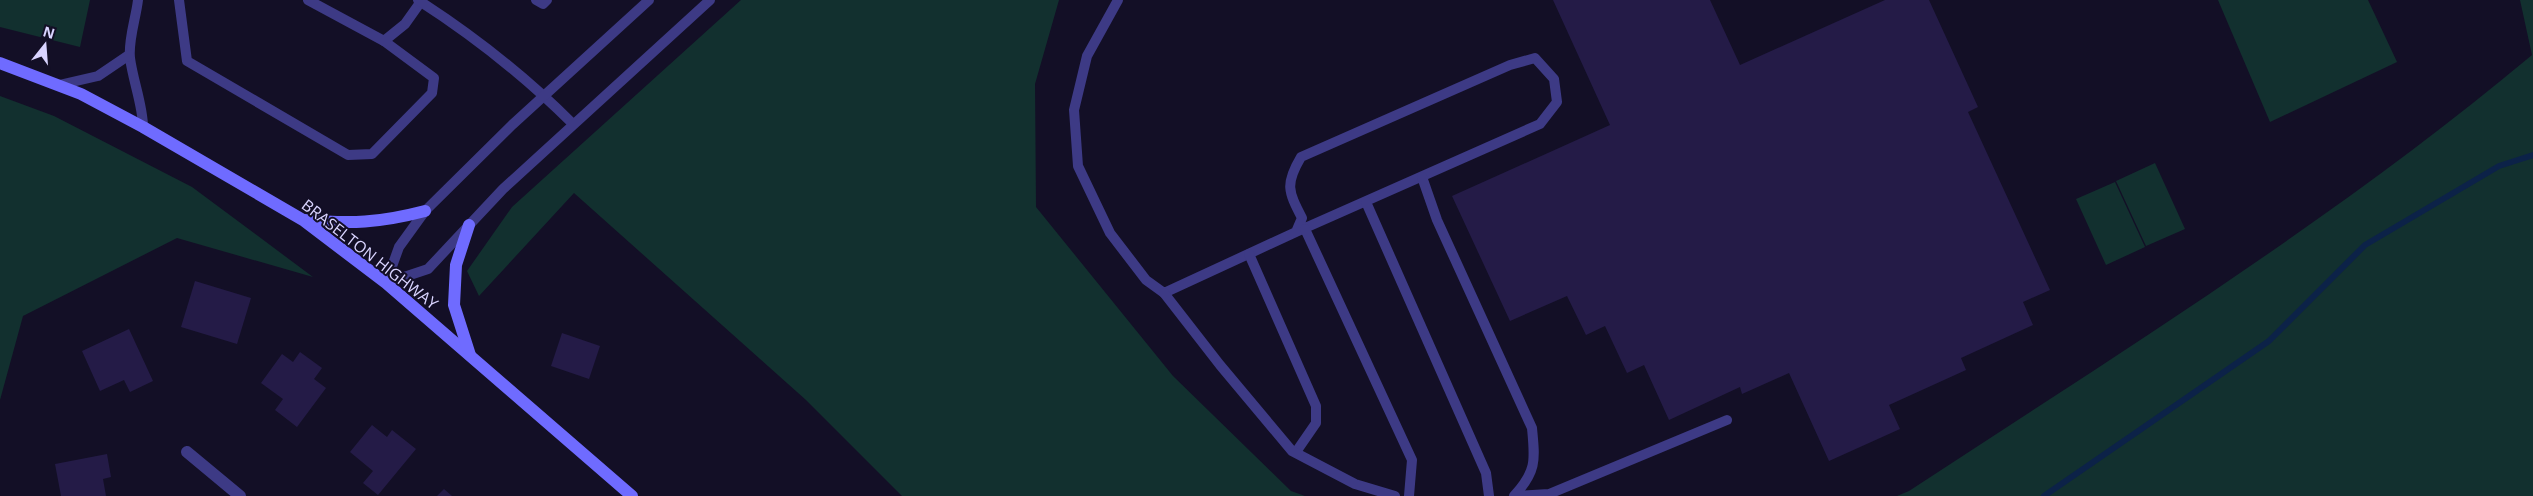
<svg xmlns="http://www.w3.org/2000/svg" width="2533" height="496" viewBox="0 0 2533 496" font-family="'Open Sans',sans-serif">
<rect width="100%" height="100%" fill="#130f26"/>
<!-- green -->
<g fill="#12302f">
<path d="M0,0H90L80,47L0,27Z"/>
<path d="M741,0H1059L1035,84L1036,207L1173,376L1291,491L1305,496H902L806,400L574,193L479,296L467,271L512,207Z"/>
<path d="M2218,0H2368L2397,62L2270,122Z"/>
<path d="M2520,0H2533V496H1897L1909,491C2121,352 2337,218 2532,55Z"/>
<path d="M0,96L54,116L192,187L313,277L177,238L23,316L0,400Z"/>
<path d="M2155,163L2185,229L2146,246L2116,181Z"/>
<path d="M2115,182L2145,247L2106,265L2076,199Z"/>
</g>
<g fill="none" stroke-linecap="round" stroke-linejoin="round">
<!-- stream -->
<path stroke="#0c2248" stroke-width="6" d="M2044,496L2269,341L2365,245L2499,166L2533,155"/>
</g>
<!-- building -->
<g fill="#241b47">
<path d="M1553,0H1710L1740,65L1885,0H1929L1978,107L1968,112L2050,290L2023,302L2033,325L1961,358L1966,370L1889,405L1900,429L1829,461L1789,373L1742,394L1740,387L1669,420L1644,365L1627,373L1605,326L1586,335L1567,296L1510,321L1452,196L1610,125Z"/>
<path d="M195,281L251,298L237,344L181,327Z"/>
<path d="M129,329L153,381L130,392L124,380L100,391L82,351Z"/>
<path d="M562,333L600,346L589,379L551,366Z"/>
<path d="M300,352L322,368L314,379L326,388L297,427L275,410L283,399L261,383L282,354L293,362Z"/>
<path d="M372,425L387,437L392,430L416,449L378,495L363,483L373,471L350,452Z"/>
<path d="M107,454L111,477L103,479L106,496H61L55,464Z"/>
<path d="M444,489L452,496H437Z"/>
</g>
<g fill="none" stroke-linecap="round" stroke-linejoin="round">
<!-- service -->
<g stroke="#3d3a85" stroke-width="10">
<path d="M138,0C136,18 128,40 130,58C133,81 143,106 143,127"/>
<path d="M179,0L187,61L348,155L372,154L432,93L434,78L384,41"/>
<path d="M308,0L384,41L405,24L422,0"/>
<path d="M418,0C474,36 525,76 573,124"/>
<path d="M536,0L543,4L547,0"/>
<path d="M649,0L512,125L425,211L399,247L386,283L428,269L503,189L710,0"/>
<path d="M1118,0L1087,56L1074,110L1078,166L1110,233L1146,280L1164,293L1296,232L1302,218C1288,191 1285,184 1301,157L1510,65L1535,58L1554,79L1557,102L1540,124L1296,232"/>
<path d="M59,85L98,76L129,55"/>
<path d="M1422,177L1437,220L1532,428C1535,460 1537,471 1514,496"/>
<path d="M1366,202L1486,473L1489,496"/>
<path d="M1305,229L1412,460L1409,496"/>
<path d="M1249,254L1316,406V423L1296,452"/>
<path d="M1164,293L1220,365L1292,451L1355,484L1395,496"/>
<path d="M1516,496L1549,494L1727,420"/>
</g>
<!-- minor -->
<path stroke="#3d3a85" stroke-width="12" d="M187,452L240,496"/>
<!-- secondary -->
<g stroke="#6f6bff" stroke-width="12">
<path d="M0,63L81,94L143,127L303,220L386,283L632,496"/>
<path d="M304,220C351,224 379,223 425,211"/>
<path d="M469,225L456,265L454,305L470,355"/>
</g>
</g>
<g text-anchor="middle" stroke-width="4" stroke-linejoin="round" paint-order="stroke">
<!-- street labels -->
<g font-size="16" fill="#d9d4ff" stroke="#130f26">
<text transform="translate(370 254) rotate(38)" y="6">BRASELTON HIGHWAY</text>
</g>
</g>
<!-- north arrow -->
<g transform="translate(45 45) rotate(17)" stroke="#130f26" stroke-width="4" paint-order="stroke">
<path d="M0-4L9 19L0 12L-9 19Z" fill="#d9d4ff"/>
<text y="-8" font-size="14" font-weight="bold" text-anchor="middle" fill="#d9d4ff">N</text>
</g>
</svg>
